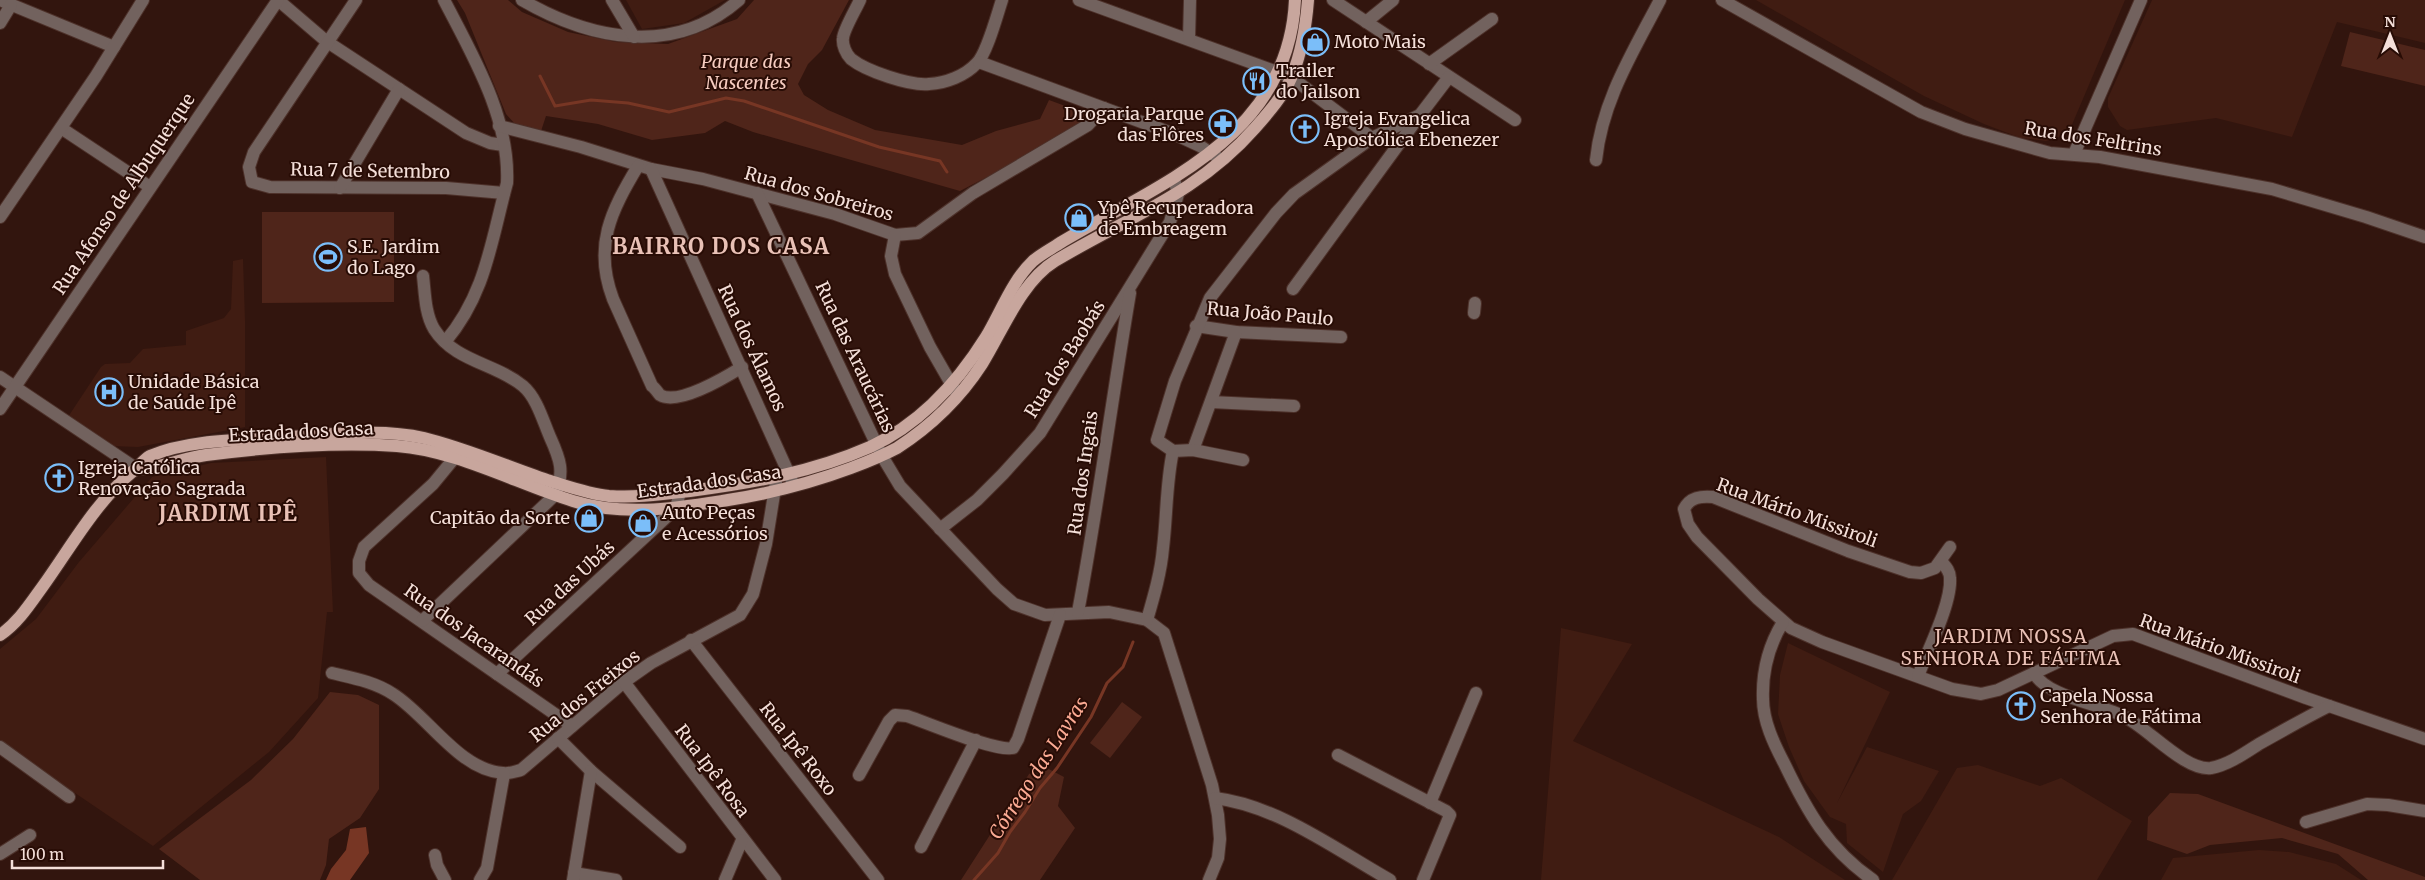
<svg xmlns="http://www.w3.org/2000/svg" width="2425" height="880" viewBox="0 0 2425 880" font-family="Merriweather,serif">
<rect width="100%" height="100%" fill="#32150e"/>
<!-- built -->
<g fill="#401c12">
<path d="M626,0H725L684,23L642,29Z"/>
<path d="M1756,0H2125L2071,127L2059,137L2046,141L2021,138L1984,124L1924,96Z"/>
<path d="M2152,0H2425V43L2337,22L2292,137L2216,118L2127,130L2120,126L2108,107V98Z"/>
<path d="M243,259L245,321V427L138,447L113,446L68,417L101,367L105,364L130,363L143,349L186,345V331L224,318L231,309L233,261Z"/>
<path d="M326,457L333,612H327L318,698L269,752L153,846L0,742V649L36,619L79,562L152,477L211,463Z"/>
<path d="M1561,628L1632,644L1573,741L1779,837L1845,880H1541Z"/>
<path d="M1788,643L1890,692L1837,803L1867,747L1939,771L1921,801L1903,814L1883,872L1847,843L1846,824L1830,817L1804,781L1789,747L1778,714L1780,675Z"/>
<path d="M1978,765L2040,786L2061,778L2132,821L2097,880H1892L1957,768Z"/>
<path d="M2259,850L2289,852L2336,864L2361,880H2161L2173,858Z"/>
</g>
<!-- green -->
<g fill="#4f251a">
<path d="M457,0H508L522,12L568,32L616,42L668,44L737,19L754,0H849L822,50L808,64L798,84L804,95L828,110L875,130L962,145L996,131L1040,119L1049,100L1087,114L1084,121L1016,162L960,191L753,132L725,121L705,133L652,140L598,124L546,116L541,131L515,124L506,114L465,13Z"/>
<path d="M2350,32L2425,50V86L2341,66Z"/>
<path d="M262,212H394V302L262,303Z"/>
<path d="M330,692L358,695L379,705V789L360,818L329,839L326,865L320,880H200L159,849L251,780L293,739Z"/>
<path d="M1122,702L1142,717L1110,758L1090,743Z"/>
<path d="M1043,766L1064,777L1058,806L1075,828L1040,880H961L1029,774Z"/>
<path d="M2170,793L2198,794L2425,877V880H2368L2338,854L2282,838L2210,845L2187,854L2147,840L2148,817Z"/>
</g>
<!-- water -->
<path fill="#773624" d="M366,827L369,853L350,880H326L331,869L346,850L350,829Z"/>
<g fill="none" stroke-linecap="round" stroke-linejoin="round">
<!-- stream -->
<g stroke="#773624" stroke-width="3">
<path d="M540,76L555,106L591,100L628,103L669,112L726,98L744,101L879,147L940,161L947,172"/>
<path d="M974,880L998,853L1010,832L1025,812L1040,788L1057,768L1091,717L1107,683L1123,667L1133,642"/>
</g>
<!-- minor casing -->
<g stroke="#4d312a" stroke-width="14">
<g id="minor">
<path d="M0,0L114,47"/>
<path d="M278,0L326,41L466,133L490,143L503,145"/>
<path d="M356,0L254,152L249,167L252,182L270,187L446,188L504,193"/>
<path d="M444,0C473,56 510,118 507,183C491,241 486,294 445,342"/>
<path d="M522,0C591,40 674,57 739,0"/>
<path d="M612,0L634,37"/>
<path d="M860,0C856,9 844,29 843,38C842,45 846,54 851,59C866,71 910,86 929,84C946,83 965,76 977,63C987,53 997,15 1002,0"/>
<path d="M1079,0L1291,77L1372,138"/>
<path d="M1333,0L1515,120"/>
<path d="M1366,22L1393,0"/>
<path d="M0,23L11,5"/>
<path d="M1189,39L1190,0"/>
<path d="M979,62L1174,134L1200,146L1217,157"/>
<path d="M1429,64L1492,19"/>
<path d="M499,126L581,147L651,169L703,179L835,214L895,235L918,233L973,193L1088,125L1104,108"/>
<path d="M61,128L150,187"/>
<path d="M1596,160C1602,101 1633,52 1660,0"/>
<path d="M638,166C611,211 593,246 613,299L652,386C655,388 658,393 660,395C678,406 726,377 742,367"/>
<path d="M651,169L793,483"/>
<path d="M340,188L399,89"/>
<path d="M757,193L882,456L900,486L997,589L1014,604L1045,615L1109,612L1147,620L1164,633L1212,785L1218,815L1220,839L1218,858L1209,880"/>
<path d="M0,217L96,76L143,0"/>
<path d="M895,235L891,256L895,274L930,347L957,394"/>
<path d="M1293,289L1420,115"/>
<path d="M1474,313L1475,303"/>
<path d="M1196,326L1236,332L1341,337"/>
<path d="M0,377L137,469"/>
<path d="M1211,402L1294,406"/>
<path d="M0,409L278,0"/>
<path d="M461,450L433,484L364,547L359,561V573L369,585L572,726"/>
<path d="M1193,450L1236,332"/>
<path d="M1243,460L1193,450L1173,451L1157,440L1175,381L1210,298L1276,213L1294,194L1372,138L1420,115L1449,77"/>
<path d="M940,529L977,500L1003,474L1040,433L1170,222L1178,194L1174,179"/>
<path d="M1950,547L1935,568L1921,573L1910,572L1848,551L1713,497C1701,496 1690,497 1684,509L1688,524L1697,537L1758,599L1791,628L1822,642L1952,689L1981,694L1998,690L2113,636L2133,634L2306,698L2425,739"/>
<path d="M1078,612C1098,506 1112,399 1130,293"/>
<path d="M1147,620C1154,596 1161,572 1163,548C1167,515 1166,483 1173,451"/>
<path d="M422,621L555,495C565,472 560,459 550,437C543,421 537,398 523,386C495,363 455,362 434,329C425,314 425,293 423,276"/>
<path d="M1783,622C1769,645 1762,672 1763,699C1763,721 1774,744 1784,763C1807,811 1828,849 1873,880"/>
<path d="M691,640L878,880"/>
<path d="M332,673C353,678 375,682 393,694C428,716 459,770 503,773C509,774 516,771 521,770L624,682L651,663L740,615L753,594L766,544L776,482"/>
<path d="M2034,673C2047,697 2101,704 2125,717C2149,729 2185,771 2211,768C2228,765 2245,753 2259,744C2282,731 2305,718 2329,706"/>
<path d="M497,674L676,508L680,492"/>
<path d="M1918,676C1927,652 1952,603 1950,578C1950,571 1946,567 1941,561"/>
<path d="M624,682L775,880"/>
<path d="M558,738L591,771L680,847"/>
<path d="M0,747L69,797"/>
<path d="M1338,755L1446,811L1450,815L1423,880"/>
<path d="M859,775L889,721L895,715L907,716C928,723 995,752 1013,748L1018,739L1060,615"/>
<path d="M1215,798C1278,806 1335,849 1390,880"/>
<path d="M1430,803L1476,693"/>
<path d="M2306,822L2367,804L2388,805L2425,811"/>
<path d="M921,847L976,740"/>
<path d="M0,854L30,835"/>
<path d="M435,855L437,865L445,880"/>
<path d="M574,873L616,880"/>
<path d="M480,880L487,868L504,774"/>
<path d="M573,880L591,771"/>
<path d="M725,880L742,840"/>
</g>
</g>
<!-- tertiary casing -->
<g stroke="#4d312a" stroke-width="14">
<g id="tertiary">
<path d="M1722,0L1921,112L1965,129L2050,153L2100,157L2272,189L2366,217L2425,237"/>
<path d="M2074,154L2141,0"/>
</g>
</g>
<!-- primary casing -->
<g stroke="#4d312a" stroke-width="14">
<g id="primary">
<path d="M137,469C160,469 182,458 206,455C268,447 335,442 397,446C455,450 518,484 573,501C625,517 676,508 728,500C773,493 808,484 851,468C867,462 882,456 897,448C931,426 960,398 982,364C1003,330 1021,282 1055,261C1128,217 1197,194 1255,128C1269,112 1284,95 1292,76C1302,51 1306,26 1308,0"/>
<path d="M0,635C18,623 30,604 43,586C71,547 95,503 132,472C139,467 143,460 150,456C189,439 245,440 286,437C331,435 380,428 424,438C465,448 506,466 547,480C567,486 588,494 609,496C637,498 663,494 690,491C752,483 813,472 870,447C920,424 958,382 986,337C1001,312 1012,281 1033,261C1041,254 1051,249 1060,243C1160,183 1289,137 1295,0"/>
</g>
</g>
<!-- minor -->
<use href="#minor" stroke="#72625e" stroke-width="12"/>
<!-- tertiary -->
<use href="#tertiary" stroke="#72625e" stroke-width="12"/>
<!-- primary -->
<use href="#primary" stroke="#c8a69d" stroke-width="12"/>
</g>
<!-- icons -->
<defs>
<g id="shop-ring" transform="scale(1.4375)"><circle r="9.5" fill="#280c05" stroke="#7bbef9" stroke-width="1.5"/><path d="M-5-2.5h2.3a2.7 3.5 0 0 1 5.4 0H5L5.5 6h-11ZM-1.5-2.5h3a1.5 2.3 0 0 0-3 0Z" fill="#7bbef9"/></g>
<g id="restaurant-ring" transform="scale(1.4375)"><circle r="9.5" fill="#280c05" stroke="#7bbef9" stroke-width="1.5"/><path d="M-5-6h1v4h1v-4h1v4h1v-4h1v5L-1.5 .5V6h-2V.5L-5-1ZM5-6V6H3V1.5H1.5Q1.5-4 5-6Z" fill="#7bbef9"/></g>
<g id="pharmacy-ring" transform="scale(1.4375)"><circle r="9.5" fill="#280c05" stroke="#7bbef9" stroke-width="1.5"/><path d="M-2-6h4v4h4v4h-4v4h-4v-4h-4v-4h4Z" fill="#7bbef9"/></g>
<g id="church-ring" transform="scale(1.4375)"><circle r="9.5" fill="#280c05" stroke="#7bbef9" stroke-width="1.5"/><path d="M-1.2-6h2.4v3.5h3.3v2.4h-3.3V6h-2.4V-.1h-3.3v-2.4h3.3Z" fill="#7bbef9"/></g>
<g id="stadium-ring" transform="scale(1.4375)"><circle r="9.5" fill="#280c05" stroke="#7bbef9" stroke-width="1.5"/><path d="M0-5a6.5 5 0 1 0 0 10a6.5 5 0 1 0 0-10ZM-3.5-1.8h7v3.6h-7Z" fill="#7bbef9"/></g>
<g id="hospital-ring" transform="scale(1.4375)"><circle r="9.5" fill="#280c05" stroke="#7bbef9" stroke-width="1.5"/><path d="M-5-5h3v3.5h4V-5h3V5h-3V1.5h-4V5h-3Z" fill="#7bbef9"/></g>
</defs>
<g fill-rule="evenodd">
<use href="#shop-ring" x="1315" y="42"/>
<use href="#restaurant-ring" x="1257" y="81"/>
<use href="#pharmacy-ring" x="1223" y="124"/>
<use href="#church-ring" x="1305" y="129"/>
<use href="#shop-ring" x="1079" y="218"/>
<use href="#stadium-ring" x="328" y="257"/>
<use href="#hospital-ring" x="109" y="392"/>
<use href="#church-ring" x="59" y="478"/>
<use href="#shop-ring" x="589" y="518"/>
<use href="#shop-ring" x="643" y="523"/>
<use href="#church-ring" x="2021" y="706"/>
</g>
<g text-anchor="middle" stroke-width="4" stroke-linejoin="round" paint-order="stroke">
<!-- poi labels -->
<g font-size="18" fill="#f4dfd9" stroke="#280c05" text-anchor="start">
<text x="1334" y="48">Moto Mais</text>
<text x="1276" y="77">Trailer<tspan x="1276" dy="21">do Jailson</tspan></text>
<text x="1204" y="120" text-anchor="end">Drogaria Parque<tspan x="1204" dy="21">das Flôres</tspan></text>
<text x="1324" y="125">Igreja Evangelica<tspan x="1324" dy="21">Apostólica Ebenezer</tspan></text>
<text x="1098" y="214">Ypê Recuperadora<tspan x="1098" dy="21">de Embreagem</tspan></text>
<text x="347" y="253">S.E. Jardim<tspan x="347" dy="21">do Lago</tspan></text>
<text x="128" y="388">Unidade Básica<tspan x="128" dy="21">de Saúde Ipê</tspan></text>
<text x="78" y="474">Igreja Católica<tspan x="78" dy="21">Renovação Sagrada</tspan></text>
<text x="662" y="519">Auto Peças<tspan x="662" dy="21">e Acessórios</tspan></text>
<text x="570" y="524" text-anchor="end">Capitão da Sorte</text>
<text x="2040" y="702">Capela Nossa<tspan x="2040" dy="21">Senhora de Fátima</tspan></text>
</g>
<!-- park labels -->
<g font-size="18" font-style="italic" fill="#f6ccc0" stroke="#280c05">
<text x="746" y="68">Parque das<tspan x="746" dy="21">Nascentes</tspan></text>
</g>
<!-- street labels -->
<g font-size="18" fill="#f4dfd9" stroke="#280c05">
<text transform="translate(2093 139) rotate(9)" y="6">Rua dos Feltrins</text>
<text transform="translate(370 171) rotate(1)" y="6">Rua 7 de Setembro</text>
<text transform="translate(124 194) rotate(-56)" y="6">Rua Afonso de Albuquerque</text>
<text transform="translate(819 194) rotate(16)" y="6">Rua dos Sobreiros</text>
<text transform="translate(1270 314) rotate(5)" y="6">Rua João Paulo</text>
<text transform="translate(752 348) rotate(65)" y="6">Rua dos Álamos</text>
<text transform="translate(855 357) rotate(65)" y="6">Rua das Araucárias</text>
<text transform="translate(1065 359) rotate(-58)" y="6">Rua dos Baobás</text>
<text transform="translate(301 432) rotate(-3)" y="6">Estrada dos Casa</text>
<text transform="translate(1083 473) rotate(-82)" y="6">Rua dos Ingais</text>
<text transform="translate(709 482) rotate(-8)" y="6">Estrada dos Casa</text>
<text transform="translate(1797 513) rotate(20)" y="6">Rua Mário Missiroli</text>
<text transform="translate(570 583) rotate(-43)" y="6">Rua das Ubás</text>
<text transform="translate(474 636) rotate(35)" y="6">Rua dos Jacarandás</text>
<text transform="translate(2220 649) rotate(20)" y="6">Rua Mário Missiroli</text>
<text transform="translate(585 696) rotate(-39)" y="6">Rua dos Freixos</text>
<text transform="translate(798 749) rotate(52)" y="6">Rua Ipê Roxo</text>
<text transform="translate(712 771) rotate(53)" y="6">Rua Ipê Rosa</text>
</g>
<!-- neighbourhood labels -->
<g font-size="19" letter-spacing="1" fill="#e9c1b6" stroke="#280c05">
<text x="2011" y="643">JARDIM NOSSA<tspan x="2011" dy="22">SENHORA DE FÁTIMA</tspan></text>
</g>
<!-- water labels -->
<g font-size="19" font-style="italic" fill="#fbaa93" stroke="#280c05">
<text transform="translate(1038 768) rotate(-57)" y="7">Córrego das Lavras</text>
</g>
<!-- district labels -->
<g font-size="22" font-weight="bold" letter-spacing="1" fill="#e9c1b6" stroke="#280c05">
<text x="721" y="254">BAIRRO DOS CASA</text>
<text x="228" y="521">JARDIM IPÊ</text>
</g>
</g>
<!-- north arrow -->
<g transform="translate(2390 35)" stroke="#280c05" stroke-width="4" paint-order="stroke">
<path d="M0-4L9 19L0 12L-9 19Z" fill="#f4dfd9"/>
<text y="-8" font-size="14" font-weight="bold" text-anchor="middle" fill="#f4dfd9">N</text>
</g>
<!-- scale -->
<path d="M12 860v8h151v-8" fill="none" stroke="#f4dfd9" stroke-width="2.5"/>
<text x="20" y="860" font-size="15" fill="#f4dfd9" stroke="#280c05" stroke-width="4" paint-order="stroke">100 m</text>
</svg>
